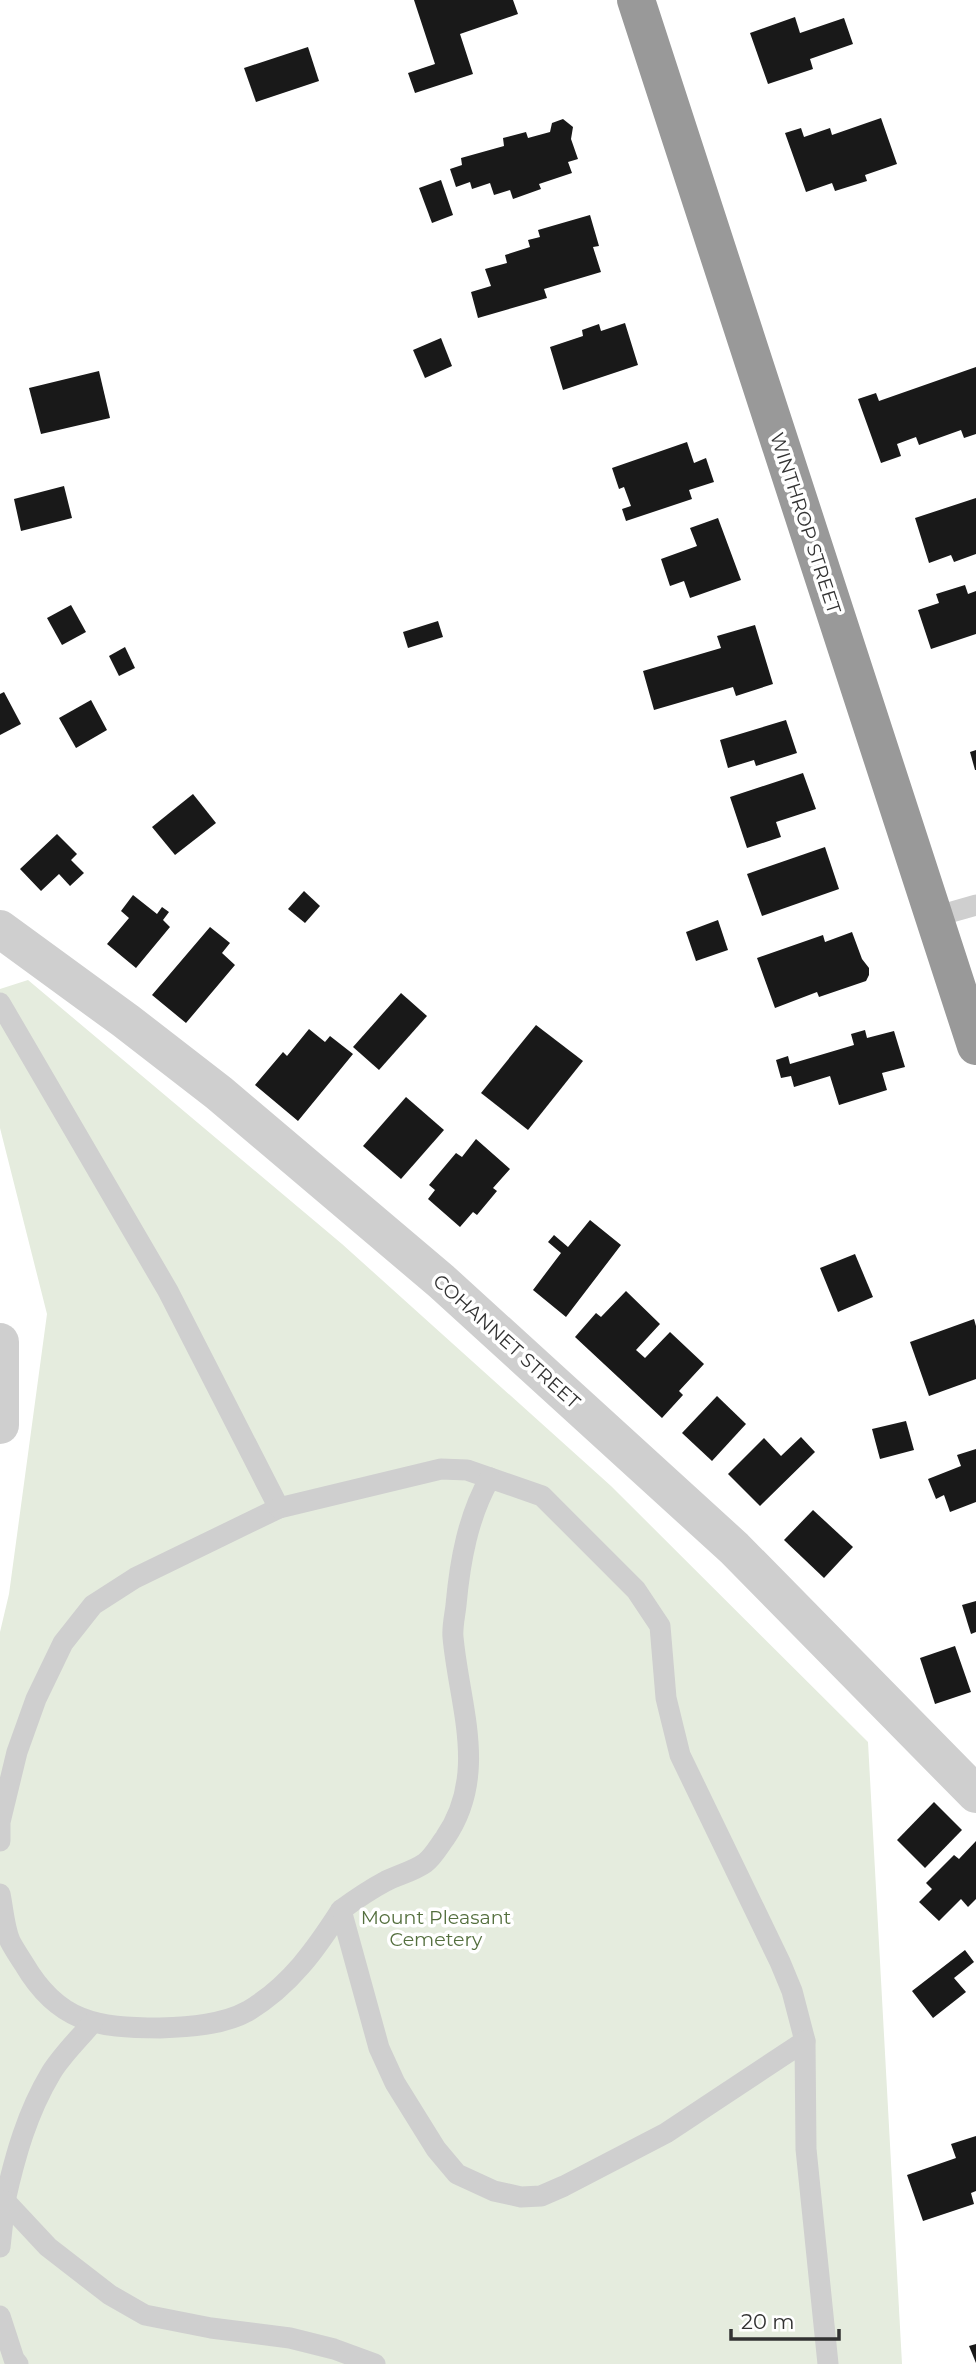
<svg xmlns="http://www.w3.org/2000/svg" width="976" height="2364" viewBox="0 0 976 2364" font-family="Montserrat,sans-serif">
<rect width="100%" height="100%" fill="#fff"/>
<!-- green -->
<path fill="#e5ecde" d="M28,980L342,1244L611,1486L868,1742L902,2364H0V1632L9,1594L47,1314L0,1128V989Z"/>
<!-- building -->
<g fill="#191919">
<path d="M414,0H513L518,14L460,34L473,74L415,93L408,73L435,64Z"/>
<path d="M795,17L800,33L844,18L853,44L810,59L813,69L768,84L750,33Z"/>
<path d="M308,47L319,81L256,102L244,68Z"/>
<path d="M881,118L897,164L865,175L867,181L835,191L832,183L806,192L785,133L801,128L804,137L830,128L832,135Z"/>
<path d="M563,119L573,127L571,139L578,159L568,162L572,173L539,184L541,189L513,199L510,190L494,195L490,183L472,189L470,182L456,187L450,169L462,165L461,158L504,146L503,138L526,132L528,138L550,132L552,123Z"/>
<path d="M441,180L453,215L432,223L419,188Z"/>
<path d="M590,215L599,246L593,247L601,272L544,289L547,298L478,318L471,292L491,286L485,269L507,263L505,255L530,247L528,240L540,237L538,230Z"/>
<path d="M625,323L638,365L563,390L550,347L583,336L582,330L599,324L601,331Z"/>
<path d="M441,338L452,366L425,378L413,350Z"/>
<path d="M976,367V434L964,438L961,430L919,445L916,437L897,444L901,456L881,463L858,399L876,393L879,401Z"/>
<path d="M99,371L110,418L41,434L29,388Z"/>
<path d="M687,442L694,463L706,458L714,482L689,490L692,499L626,521L622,509L631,506L624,487L619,489L612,468Z"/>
<path d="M64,486L72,518L21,531L14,499Z"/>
<path d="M976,498V554L954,562L951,555L929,563L915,518Z"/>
<path d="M718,518L741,580L690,598L684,581L670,586L661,559L697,546L690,528Z"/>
<path d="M965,585L968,594L976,591V634L931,649L918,610L939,603L936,594Z"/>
<path d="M71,605L86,632L62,645L47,618Z"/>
<path d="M438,621L443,637L408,648L403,632Z"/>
<path d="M755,625L773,684L736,696L733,687L654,710L643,671L721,648L717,636Z"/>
<path d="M125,647L135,668L119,676L109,656Z"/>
<path d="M4,692L21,724L0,735V694Z"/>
<path d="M91,700L107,730L76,748L59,718Z"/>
<path d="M786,720L797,753L756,766L754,760L728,768L720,740Z"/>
<path d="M976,750V770H975L970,752Z"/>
<path d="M803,773L816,809L776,822L781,837L747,848L730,797Z"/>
<path d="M193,794L216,823L175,855L152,827Z"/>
<path d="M57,834L77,854L71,860L84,873L70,886L59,874L41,891L20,869Z"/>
<path d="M825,847L839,889L762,916L747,874Z"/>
<path d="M304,891L320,906L305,923L288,909Z"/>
<path d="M133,895L157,914L162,907L169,912L163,920L170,927L136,968L107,944L129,918L121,911Z"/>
<path d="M718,920L728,950L696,961L686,932Z"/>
<path d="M210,927L230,943L222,953L235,965L186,1023L152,995Z"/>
<path d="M852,932L862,959L869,968V975L866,981L819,997L817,992L775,1008L757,958L823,935L825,942Z"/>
<path d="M401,993L427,1016L379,1070L353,1047Z"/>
<path d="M536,1025L583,1061L528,1130L481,1093Z"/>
<path d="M309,1029L325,1042L330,1036L353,1054L298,1121L255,1085L283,1052L287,1056Z"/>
<path d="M865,1030L867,1038L894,1031L905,1067L882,1073L887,1090L839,1105L830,1076L794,1087L791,1076L781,1078L776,1060L788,1056L790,1064L854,1045L851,1034Z"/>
<path d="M406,1097L444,1130L401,1179L363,1146Z"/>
<path d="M476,1139L510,1169L493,1188L497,1191L477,1215L473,1212L460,1227L428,1199L435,1190L429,1185L456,1153L462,1157Z"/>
<path d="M590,1220L621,1245L566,1317L533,1290L561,1253L548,1242L554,1235L568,1247Z"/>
<path d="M855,1254L873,1297L838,1312L820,1268Z"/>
<path d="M626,1291L660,1324L636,1350L645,1358L670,1332L704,1364L679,1391L683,1395L662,1418L575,1337L596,1313L601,1317Z"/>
<path d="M974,1319L976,1326V1379L929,1396L910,1342Z"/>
<path d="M717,1396L746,1424L712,1461L682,1433Z"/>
<path d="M906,1421L914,1450L880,1459L872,1429Z"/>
<path d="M801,1437L815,1452L760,1506L728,1474L764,1438L781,1456Z"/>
<path d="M976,1449V1502L950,1512L944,1495L936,1499L928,1479L961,1466L957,1455Z"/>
<path d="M813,1510L853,1547L824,1578L784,1540Z"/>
<path d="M976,1601V1632L971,1634L962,1605Z"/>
<path d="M955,1646L971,1692L935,1704L920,1658Z"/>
<path d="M934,1802L962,1830L925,1868L897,1840Z"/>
<path d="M976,1841V1899L968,1907L961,1899L939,1921L919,1902L932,1889L926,1883L954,1855L959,1859Z"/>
<path d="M965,1950L974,1962L954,1978L966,1992L933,2018L912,1991Z"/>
<path d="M976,2136V2191L971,2193L974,2204L923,2221L907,2175L956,2158L951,2144Z"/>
<path d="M976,2344V2363L969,2346Z"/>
</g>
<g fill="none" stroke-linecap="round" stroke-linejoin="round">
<!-- lane -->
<g stroke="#cfcfcf" stroke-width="21">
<path d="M934,917L976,905"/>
<path d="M0,1003L168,1291L279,1508L135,1578L93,1605L63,1643L36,1699L17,1752L0,1822V1841"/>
<path d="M279,1508L441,1469L467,1470L542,1496L636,1590L660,1626L666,1698L680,1755L780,1962L792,1991L805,2041"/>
<path d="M0,1894C3,1908 4,1927 10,1941C14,1949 19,1956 24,1964C58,2022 96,2028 160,2028C188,2027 223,2025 248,2011C290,1986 316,1949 341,1910L379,2048L395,2083L436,2149L457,2174L494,2191L521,2197L541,2196L564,2186L666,2133L805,2041L806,2149L828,2364"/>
<path d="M341,1910C356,1899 371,1889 386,1881C398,1875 414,1871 425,1863C433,1857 439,1846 445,1838C489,1774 459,1705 453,1637C452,1627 455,1615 456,1605C460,1561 468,1516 490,1478"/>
<path d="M5,2201C15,2156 27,2113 51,2073C62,2055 79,2039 92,2023"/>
<path d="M0,2247L5,2201L48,2247L110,2295L145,2315L211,2328L290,2338L334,2349L375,2364"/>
<path d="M0,2316L14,2359L18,2364"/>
</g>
<!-- street -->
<g stroke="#cfcfcf" stroke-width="38">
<path d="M0,929L126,1021L219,1093L441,1281L734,1548L976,1794"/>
<path d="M0,1342V1425"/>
</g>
<!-- highway -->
<path stroke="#999" stroke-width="38" d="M636,0L976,1046"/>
</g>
<g text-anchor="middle" stroke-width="7" stroke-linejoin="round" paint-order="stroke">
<!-- street labels -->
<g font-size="19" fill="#323232" stroke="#fff">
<text transform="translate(806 523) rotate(72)" y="7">WINTHROP STREET</text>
<text transform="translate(507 1341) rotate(42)" y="7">COHANNET STREET</text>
</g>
<!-- park labels -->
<g font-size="19" fill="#546f3e" stroke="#fff">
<text x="436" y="1924">Mount Pleasant<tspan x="436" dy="22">Cemetery</tspan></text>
</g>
</g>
<!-- scale -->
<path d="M731 2329v10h108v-10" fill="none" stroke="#323232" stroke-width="3.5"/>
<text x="741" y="2329" font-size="21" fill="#323232" stroke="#ffffff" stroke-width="5" paint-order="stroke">20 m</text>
</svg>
